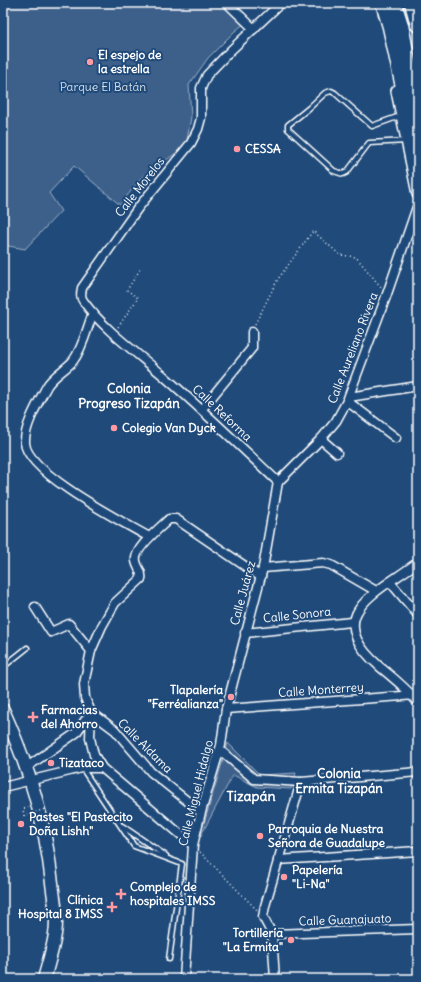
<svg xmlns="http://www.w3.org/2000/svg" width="421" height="982" viewBox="0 0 421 982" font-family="Delius,sans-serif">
<rect width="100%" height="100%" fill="#1f4a7a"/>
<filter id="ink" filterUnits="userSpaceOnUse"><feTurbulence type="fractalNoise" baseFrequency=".025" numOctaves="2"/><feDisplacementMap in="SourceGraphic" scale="8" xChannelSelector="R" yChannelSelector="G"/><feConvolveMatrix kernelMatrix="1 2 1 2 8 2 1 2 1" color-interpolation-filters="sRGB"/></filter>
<g filter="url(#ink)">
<!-- park -->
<g fill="#3c618b" stroke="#9eb0c5">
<path d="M3,3H230L250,19L235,31L208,58L189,85L191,117L186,146L141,178L120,205L74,166L49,193L61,211L25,249L3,245Z"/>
<path d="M228,743L260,775L296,773L291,789L257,787L233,775L200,837Z"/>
</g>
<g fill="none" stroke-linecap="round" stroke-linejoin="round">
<!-- lane casing -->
<g stroke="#fff" stroke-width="7">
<g id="lane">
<path d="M400,116L372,126L335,93L331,91L325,93L309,108L288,125V129L334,171L343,174L347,172L369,143L407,141"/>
<path d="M3,667L27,648"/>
<path d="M82,768L134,846L182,864L169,959"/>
<path d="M122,826L166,856"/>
<path d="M47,978L56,979"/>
</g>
</g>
<!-- street casing -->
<g stroke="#fff" stroke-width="11">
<g id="street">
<path d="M227,3L254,29"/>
<path d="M93,313C87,328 83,348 73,361C65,370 53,376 47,386C39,401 24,426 25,443C27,473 123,522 149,537"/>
<path d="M349,397L418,386"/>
<path d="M347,401L396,438"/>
<path d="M202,409L252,348V332"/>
<path d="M321,439L337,453"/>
<path d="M278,482C241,447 205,412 166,378C141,356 103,329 84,302C80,297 81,294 82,288L138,208L191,143L198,129L201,118V88L207,75L230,51L281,3"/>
<path d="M278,482L321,439L336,421L347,401L387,294L418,204"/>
<path d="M418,562C379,592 319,614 379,666C393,678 407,688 418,703"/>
<path d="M263,568L323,563L331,565L376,591"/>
<path d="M390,582L418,615"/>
<path d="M35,607L51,632L69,624L91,651"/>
<path d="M245,633L352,622"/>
<path d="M226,709L416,695"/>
<path d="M220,750L254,779L301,782L418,772"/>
<path d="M27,767L76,733L91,712L115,730L151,772L201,812"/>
<path d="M102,768L94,755L90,738L91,712L85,698L84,684L91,651L102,626L115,603L141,579C143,572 137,568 136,561C133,549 161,527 169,519H176L261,577"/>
<path d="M3,787L82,768H102L193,845"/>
<path d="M278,860L418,851"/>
<path d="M272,934L418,929"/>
<path d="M184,979L193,845L201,812L221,745L226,709L263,568L278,482"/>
<path d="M275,979L272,934L263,917L265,906L301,782"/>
</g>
</g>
<!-- secondary casing -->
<g stroke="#fff" stroke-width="14">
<path id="secondary" d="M397,91L418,194"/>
</g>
<!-- primary casing -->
<g stroke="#fff" stroke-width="15">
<path id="primary" d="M3,710C29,768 45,819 52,883C54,900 58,917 55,934C53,949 48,964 44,979"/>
</g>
<!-- highway casing -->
<g stroke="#fff" stroke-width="17">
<g id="highway">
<path d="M383,3L390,27L418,156"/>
<path d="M394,3L401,25L418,112"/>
<path d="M412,3L418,25"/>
</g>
</g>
<!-- path -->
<g stroke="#fff" stroke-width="1.5" stroke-dasharray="1 3" stroke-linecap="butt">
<path d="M255,324L278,279L313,231L340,255L356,257L381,287"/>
<path d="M118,327L138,298L127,290L141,268"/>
<path d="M24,816L23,809L29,807"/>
<path d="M200,852L257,910"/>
</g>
<!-- lane -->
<use href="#lane" stroke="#1f4a7a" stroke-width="4"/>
<!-- street -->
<use href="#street" stroke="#1f4a7a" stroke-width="8"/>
<!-- secondary -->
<use href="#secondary" stroke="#1f4a7a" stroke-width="11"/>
<!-- primary -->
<use href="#primary" stroke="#1f4a7a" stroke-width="12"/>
<!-- highway -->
<use href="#highway" stroke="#1f4a7a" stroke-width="14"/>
<!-- path-bridge -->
<path stroke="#fff" stroke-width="1.5" stroke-dasharray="1 3" stroke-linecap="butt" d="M24,816L45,809"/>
</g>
</g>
<!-- markers -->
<g fill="#ff9aa2" stroke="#1f4a7a" stroke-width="1.5">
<circle cx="90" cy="62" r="4"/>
<circle cx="237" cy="149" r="4"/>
<circle cx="114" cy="428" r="4"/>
<circle cx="231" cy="697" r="4"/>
<path d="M31 711h4v4h4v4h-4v4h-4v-4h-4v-4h4z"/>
<circle cx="51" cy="763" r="4"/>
<circle cx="21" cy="824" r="4"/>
<circle cx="260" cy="836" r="4"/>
<circle cx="284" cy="877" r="4"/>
<path d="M119 888h4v4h4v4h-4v4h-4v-4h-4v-4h4z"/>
<path d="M110 901h4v4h4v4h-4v4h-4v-4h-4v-4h4z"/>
<circle cx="291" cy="940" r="4"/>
</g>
<g text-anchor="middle" stroke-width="4" stroke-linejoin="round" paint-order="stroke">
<!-- poi labels -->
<g font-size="12" font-weight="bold" fill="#fff" stroke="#1f4a7a" text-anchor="start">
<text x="98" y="59">El espejo de<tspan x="98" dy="14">la estrella</tspan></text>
<text x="245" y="153">CESSA</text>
<text x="122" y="432">Colegio Van Dyck</text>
<text x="223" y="694" text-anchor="end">Tlapalería<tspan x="223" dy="14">"Ferréalianza"</tspan></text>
<text x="41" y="714">Farmacias<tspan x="41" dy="14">del Ahorro</tspan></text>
<text x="59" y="767">Tizataco</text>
<text x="29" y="821">Pastes "El Pastecito<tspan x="29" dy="14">Doña Lishh"</tspan></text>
<text x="268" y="833">Parroquia de Nuestra<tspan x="268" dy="14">Señora de Guadalupe</tspan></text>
<text x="292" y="874">Papelería<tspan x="292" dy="14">"Li-Na"</tspan></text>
<text x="130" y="891">Complejo de<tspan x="130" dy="14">hospitales IMSS</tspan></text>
<text x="103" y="904" text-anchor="end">Clínica<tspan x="103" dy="14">Hospital 8 IMSS</tspan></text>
<text x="283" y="937" text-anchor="end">Tortillería<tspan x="283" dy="14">"La Ermita"</tspan></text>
</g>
<!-- park labels -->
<g font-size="12" fill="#d8dfe8" stroke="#1f4a7a">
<text x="103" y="91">Parque El Batán</text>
</g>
<!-- street labels -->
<g font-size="12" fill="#fff" stroke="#1f4a7a">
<text transform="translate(140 187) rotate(-52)" y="4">Calle Morelos</text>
<text transform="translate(353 348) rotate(-69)" y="4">Calle Aureliano Rivera</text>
<text transform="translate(222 413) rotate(43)" y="4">Calle Reforma</text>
<text transform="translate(243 593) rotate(-75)" y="4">Calle Juárez</text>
<text transform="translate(297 615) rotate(-6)" y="4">Calle Sonora</text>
<text transform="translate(321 690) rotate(-4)" y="4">Calle Monterrey</text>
<text transform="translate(145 746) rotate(45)" y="4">Calle Aldama</text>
<text transform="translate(196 793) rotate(-76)" y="4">Calle Miguel Hidalgo</text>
<text transform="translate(345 920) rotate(-2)" y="4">Calle Guanajuato</text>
</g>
<!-- neighbourhood labels -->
<g font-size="13" font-weight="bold" fill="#fff" stroke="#1f4a7a">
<text x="129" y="393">Colonia<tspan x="129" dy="15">Progreso Tizapán</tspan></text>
<text x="339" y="778">Colonia<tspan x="339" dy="15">Ermita Tizapán</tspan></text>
</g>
<!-- quarter labels -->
<g font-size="14" font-weight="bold" fill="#fff" stroke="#1f4a7a">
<text x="251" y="801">Tizapán</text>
</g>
</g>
<!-- margin -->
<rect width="421" height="982" fill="none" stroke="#1f4a7a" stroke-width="16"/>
<rect x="8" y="8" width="405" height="966" fill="none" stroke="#fff" stroke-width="1.5" filter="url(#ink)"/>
</svg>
